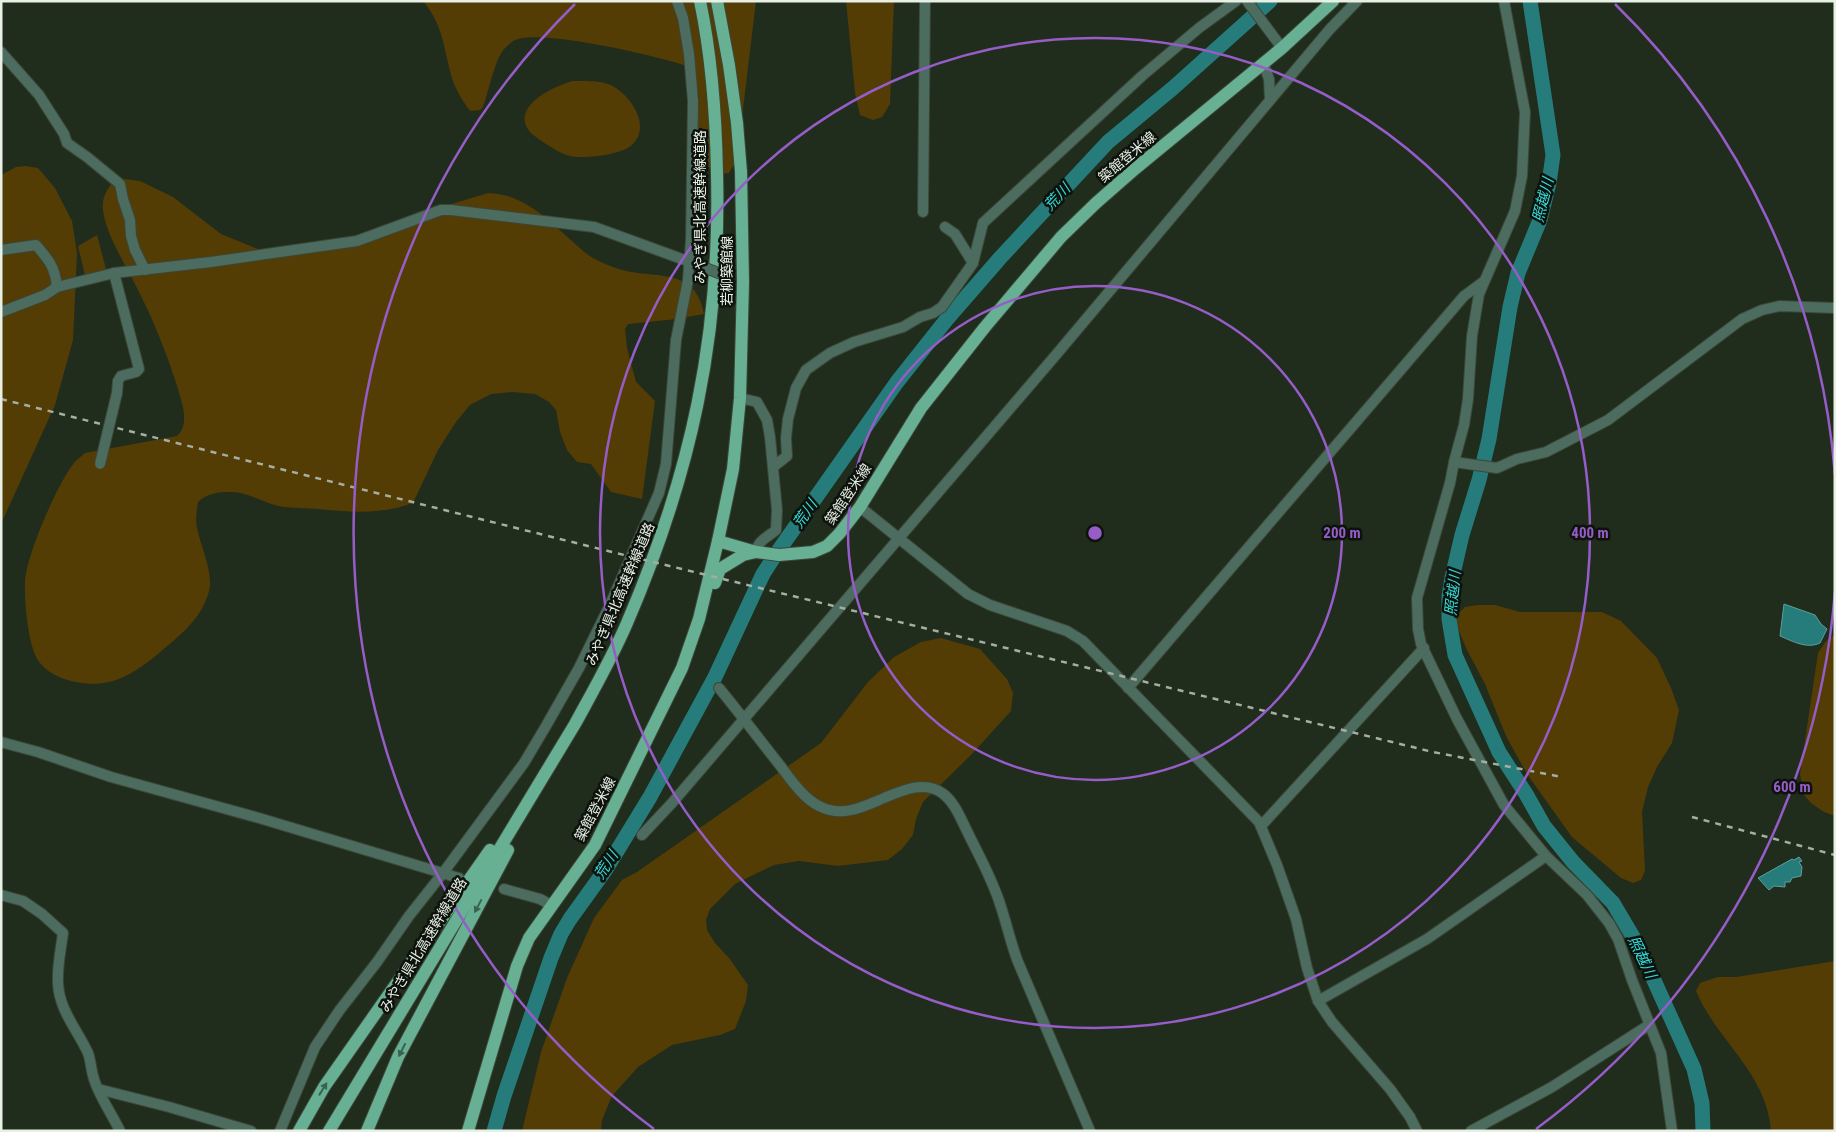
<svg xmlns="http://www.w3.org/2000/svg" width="1836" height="1132" viewBox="0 0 1836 1132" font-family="'Roboto Condensed','Noto Sans JP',sans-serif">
<rect width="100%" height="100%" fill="#202c1c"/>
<!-- green -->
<g fill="#543c05">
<path d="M423,1H756L737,159L729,173L714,175L696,147V110L699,97L695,76L690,67C663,57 539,28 515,40C512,41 509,45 506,47C495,57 489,91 483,107L480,110L470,111C464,103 458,94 454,84C443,52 446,29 423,1Z"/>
<path d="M846,1H894L890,104L882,117L873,120L860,115L855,93Z"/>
<path d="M573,81C585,81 599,80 611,85C629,94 652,125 633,144C623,155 584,159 570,156C561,154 551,147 543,142C539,139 534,136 531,133C508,107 554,86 573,81Z"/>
<path d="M26,166L38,168L55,188L72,221L77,253L73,340L55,405L1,524V175L16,167Z"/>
<path d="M126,179L140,181L173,197L221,234L258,249L283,253L324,246L402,219L488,193C524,194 547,219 572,241C579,247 586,254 593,258C602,263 612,267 622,270C656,279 696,267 704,314L677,319L628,324L625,329L627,348L636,382L655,401L642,499L611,492L591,464L577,462L567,450L560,432L556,410L549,402L535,394L512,392L491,394L470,405L456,422L438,450L413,503C381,515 350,512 317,509C306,508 294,508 283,507C265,504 249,492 231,492C219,492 207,493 198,502C197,510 195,520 197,528C200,544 214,574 209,591C202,619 179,636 158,654C132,675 110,689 76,682C63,680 48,673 40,663C28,650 24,599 25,582C26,556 57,484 74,463C77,460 81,456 85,453L177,436C182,431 184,426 184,419C185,409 180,398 178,389C167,354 153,319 136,286C126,265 100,226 103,202C104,194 109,187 113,181Z"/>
<path d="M97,235L107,273L85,276L78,246Z"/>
<path d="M1478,605H1495L1520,612H1602L1621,621L1657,658L1671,688L1679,710L1672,743L1657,767L1648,787L1642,812L1645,871L1641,880L1633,883L1621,878L1572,837L1527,774L1506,736L1485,684L1466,648L1459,631L1456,616L1465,607Z"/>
<path d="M1835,635V816L1824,812L1811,803L1804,795L1800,774L1818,653L1826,641Z"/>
<path d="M941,638L980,649L1007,679L1013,693L1011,711L972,754L923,802L916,819L913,835L902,849L888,860L838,866L799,861L774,865L735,884L710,909L706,920L707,930L715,943L729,958L748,985L746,1001L735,1029L720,1035L672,1045L638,1067L612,1096L602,1120L601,1131H522L541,1052L567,978L594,918L622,880L637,872L821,743L868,682L894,657L921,642Z"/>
<path d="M1835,961V1131H1771C1767,1073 1717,1041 1696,991L1700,983L1718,977H1736Z"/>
</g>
<!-- water -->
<g fill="#267b7b" stroke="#609e9b">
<path d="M1784,604L1815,615L1821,624L1827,629L1820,643C1807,649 1794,642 1780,636Z"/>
<path d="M1799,857L1802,861L1799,862L1802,867L1801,876L1792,878L1790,882H1785V887L1774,886L1769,890L1758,878L1792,859L1794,860Z"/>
</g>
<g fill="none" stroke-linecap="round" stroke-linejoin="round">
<!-- river -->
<g stroke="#267b7b" stroke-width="15">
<path d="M1530,1L1553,155L1549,183L1540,220L1518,273L1510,307L1489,439L1479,480L1462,535L1452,578L1449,596V619L1455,655L1499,752L1526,794L1544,826L1573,862L1613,903L1639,947L1694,1069L1702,1103L1703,1131"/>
<path d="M494,1131L504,1096L551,958L561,934L570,919L606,869L650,797L715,677L763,574L774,557L897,382L947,319L1000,258L1108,142L1173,88L1270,1"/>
</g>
<!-- minor casing -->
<g stroke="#3c4738" stroke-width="12">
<g id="minor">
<path d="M1247,1L1282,48"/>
<path d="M1504,1L1525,112L1522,176L1515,211L1479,294L1472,336L1468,399L1464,425L1454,462L1450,483L1417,598L1418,629L1421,644L1457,719L1504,805L1546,856L1587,895L1609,923L1618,939L1632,980L1661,1053L1672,1131"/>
<path d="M1,52L39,95L64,134L67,143L87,157L120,184L123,199L130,220L131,236L135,250L145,270"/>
<path d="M1263,63L1269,79L1270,100"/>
<path d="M923,212L925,1"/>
<path d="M945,227L955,234L973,263L983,223L1142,76L1199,28L1236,1"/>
<path d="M1,250L36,245C49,260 55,267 57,287"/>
<path d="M114,273L139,369L136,372L121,376L118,381L117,393"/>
<path d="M1,312L45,295L57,287L114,273L211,262L357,241L441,210H451L594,227L693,263"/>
<path d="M740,398L757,402L767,420L770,437L777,510L776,530C768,537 758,540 756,552"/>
<path d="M1454,462L1497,468L1517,459L1546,452L1579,435L1608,420L1742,319L1762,310L1779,306L1835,308"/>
<path d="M773,467L787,456L786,438L788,419L796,388L806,370L830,353L854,342L903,327L920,317L933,313L942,307L973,263"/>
<path d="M860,507L968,594L990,605L1067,631L1083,641L1259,822L1277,865L1296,919L1307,968L1318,1001L1332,1022L1390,1089L1410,1117L1417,1131"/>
<path d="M719,688C738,711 756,735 775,759C788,775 801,797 819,806C842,818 863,807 884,798C901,791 924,780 942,793C954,801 961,819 967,831C979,856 993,880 1001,907C1007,925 1011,944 1018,962L1090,1131"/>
<path d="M1128,688L1464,296L1483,282"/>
<path d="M1,742L38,752L111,777L259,818L459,878"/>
<path d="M1261,826L1424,648"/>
<path d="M642,835L672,803L1055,356L1330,29L1357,1"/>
<path d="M504,889L540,899L551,905"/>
<path d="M1,895L23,901L42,914L63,933C61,949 57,966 58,983C59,1010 77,1029 88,1053C91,1061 91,1071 94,1079C98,1094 113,1116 120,1131"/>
<path d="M1318,1001L1427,939L1546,856"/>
<path d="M98,1089L169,1107L251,1131"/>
<path d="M280,1131L315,1047L339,1011L377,962L409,916L443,873L524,763L546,726L579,668L609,607L659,493L666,464L676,340L688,280L691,240L693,101L689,54L683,18L677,1"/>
<path d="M1471,1131L1552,1087L1649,1025"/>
</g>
</g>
<!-- major casing -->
<g stroke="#3c4738" stroke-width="14">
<g id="major">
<path d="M718,541L756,552L779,555L813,552L827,546L839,534L860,507L921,408L985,327L1061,237L1096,203L1136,168L1282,48L1333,1"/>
<path d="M715,583L720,569L743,555L756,552"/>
<path d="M299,1131L324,1087L490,850"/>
<path d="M329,1131L575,724C593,691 612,658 627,623C691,474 721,337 717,174C716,116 712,58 700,1"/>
<path d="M367,1131L398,1057L508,850"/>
<path d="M468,1131L517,966L529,938L595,845L682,668L699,619L718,541L733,469L740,398L743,282L741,172L737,123L729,65L717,1"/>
</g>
</g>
<!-- minor -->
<use href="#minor" stroke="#4b6c5e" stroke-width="10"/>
<!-- major -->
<use href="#major" stroke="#68b094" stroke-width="12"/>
<!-- rail -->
<g stroke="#a5aea2" stroke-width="2.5" stroke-dasharray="6 6" stroke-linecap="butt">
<path d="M1,399L608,551L1433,752L1562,777"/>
<path d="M1692,817L1835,855"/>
</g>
<!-- minor-bridge casing -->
<g stroke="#3c4738" stroke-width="12" stroke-linecap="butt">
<g id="minor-bridge">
<path d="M693,263L726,276"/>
<path d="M100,464L117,393"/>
</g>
</g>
<!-- minor-bridge -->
<use href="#minor-bridge" stroke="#4b6c5e" stroke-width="10"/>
</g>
<!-- one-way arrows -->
<defs><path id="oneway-solid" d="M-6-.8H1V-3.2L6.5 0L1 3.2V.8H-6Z" transform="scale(1.25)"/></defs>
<g fill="#3a6250">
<use href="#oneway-solid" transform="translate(478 906) rotate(118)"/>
<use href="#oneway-solid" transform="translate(402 1050) rotate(117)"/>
<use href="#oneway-solid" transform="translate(323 1089) rotate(-58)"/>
</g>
<!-- distance rings -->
<g fill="none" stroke="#965dc9" stroke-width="2.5">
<circle cx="1095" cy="533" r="247"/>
<circle cx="1095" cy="533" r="495"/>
<path d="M1835 591A742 742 0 0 1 1536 1129M654 1129A742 742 0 0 1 575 4M1615 4A742 742 0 0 1 1835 475"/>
</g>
<g text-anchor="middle" stroke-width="5" stroke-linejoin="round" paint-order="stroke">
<!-- street labels -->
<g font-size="14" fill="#e8f0e6" stroke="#0d130c">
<text transform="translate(1127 157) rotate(-40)" y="5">築館登米線</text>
<text transform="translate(700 207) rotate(-90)" y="5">みやぎ県北高速幹線道路</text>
<text transform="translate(727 271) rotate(-90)" y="5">若柳築館線</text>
<text transform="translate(848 494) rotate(-56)" y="5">築館登米線</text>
<text transform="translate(620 594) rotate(-67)" y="5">みやぎ県北高速幹線道路</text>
<text transform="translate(595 809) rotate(-62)" y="5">築館登米線</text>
<text transform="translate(423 945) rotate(-59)" y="5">みやぎ県北高速幹線道路</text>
</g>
<!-- water labels -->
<g font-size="15" font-style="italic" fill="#35dbdb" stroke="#0d130c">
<text transform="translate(1057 197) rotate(-47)" y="5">荒川</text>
<text transform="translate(1543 200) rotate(-76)" y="5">照越川</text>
<text transform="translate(805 514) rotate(-55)" y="5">荒川</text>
<text transform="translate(1453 593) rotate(-84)" y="5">照越川</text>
<text transform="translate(606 865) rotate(-57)" y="5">荒川</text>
<text transform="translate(1642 957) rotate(64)" y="5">照越川</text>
</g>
</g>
<circle cx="1095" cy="533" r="8" fill="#965dc9" stroke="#0d130c" stroke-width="2.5"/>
<g font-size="15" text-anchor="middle" font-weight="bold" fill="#965dc9" stroke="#0d130c" stroke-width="5" stroke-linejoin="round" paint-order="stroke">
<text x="1342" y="538">200 m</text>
<text x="1590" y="538">400 m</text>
<text x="1792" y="792">600 m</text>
</g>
<!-- border -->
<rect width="1836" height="1132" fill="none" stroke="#e8f0e6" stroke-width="5"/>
</svg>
